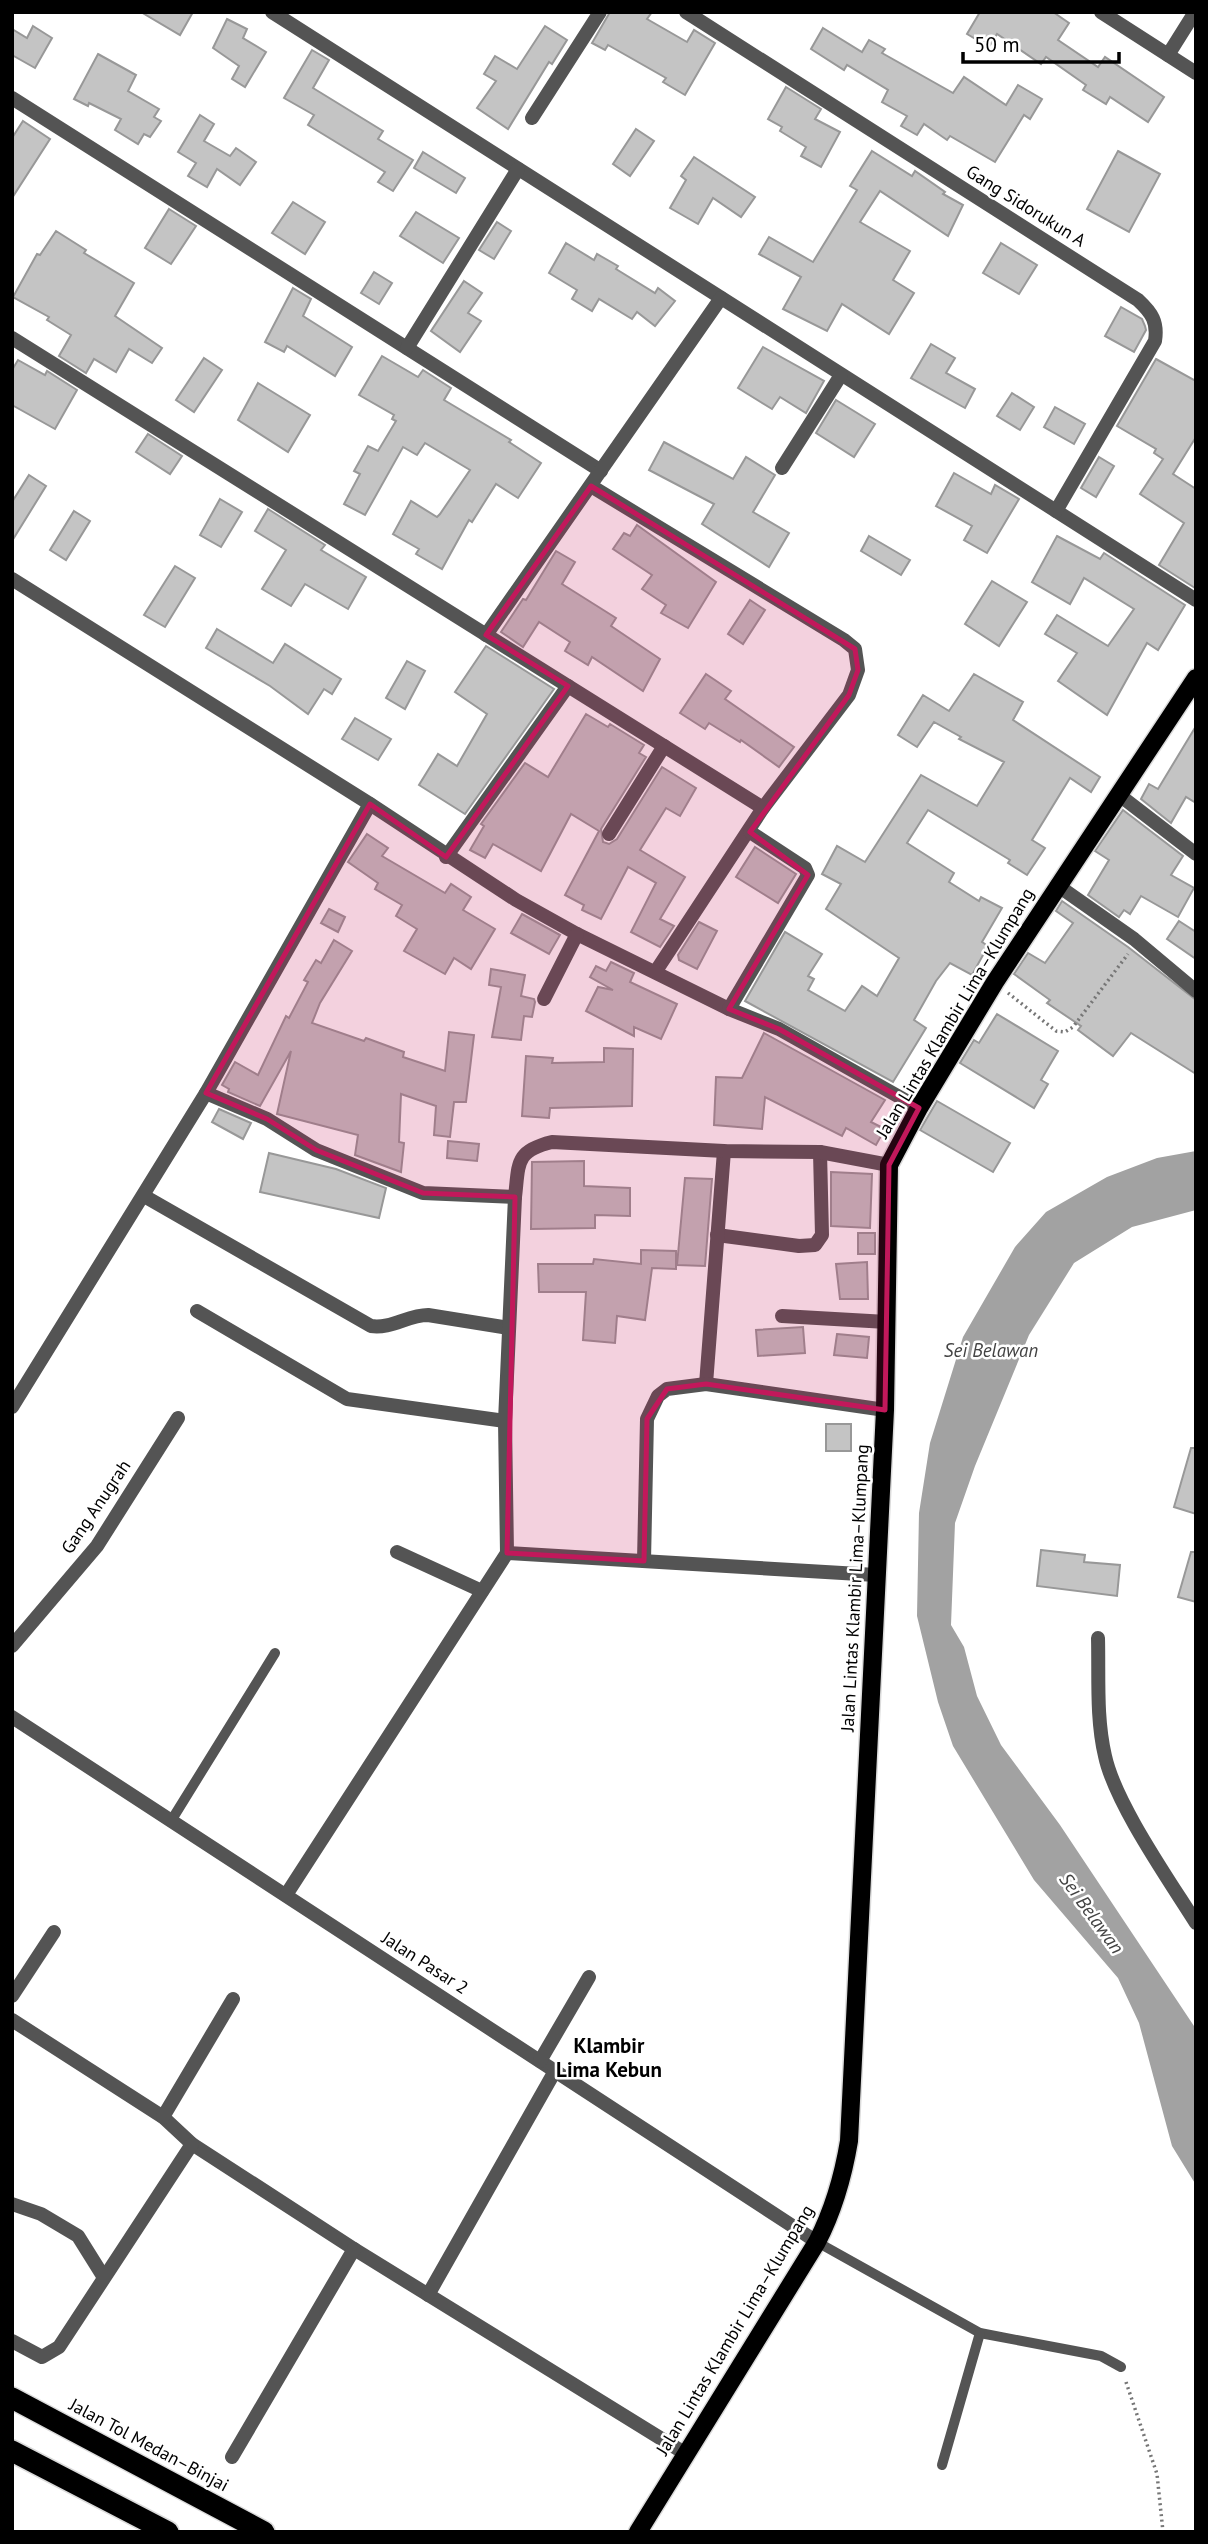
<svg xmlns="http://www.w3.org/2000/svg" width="1208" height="2544" viewBox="0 0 1208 2544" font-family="'PT Sans',sans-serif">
<rect width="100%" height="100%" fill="#fff"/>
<!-- water -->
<path fill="#a2a2a2" d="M1196,1151V1210L1132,1227L1074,1263L1029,1335L975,1466L955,1523L951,1625L964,1647L977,1696L1001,1745L1060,1825L1196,2029V2185L1172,2146L1139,2023L1118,1978L1034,1880L953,1746L938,1702L917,1616L919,1513L930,1443L963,1337L1015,1247L1046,1212L1107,1177L1157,1158Z"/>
<!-- building -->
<g fill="#c4c4c4" stroke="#989898" stroke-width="2">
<path d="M141,12H193L180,35Z"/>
<path d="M610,12H652L647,19L687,42L694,30L715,43L685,95L663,82L666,78L608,45L605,50L592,43Z"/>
<path d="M980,12H1053L1069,23L1058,40L1098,67L1105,57L1164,97L1148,122L1110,97L1106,104L1083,90L1086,85L1046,57L1041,64L997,34L989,47L967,34Z"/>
<path d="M227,19L247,29L243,38L266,52L245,87L232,79L239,66L213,48Z"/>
<path d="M33,26L52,38L35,68L12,55V29L27,38Z"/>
<path d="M545,26L567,40L552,64L549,62L508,129L477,108L496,81L484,74L495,56L517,69Z"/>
<path d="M823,28L862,52L869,40L885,49L882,53L953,93L964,77L1006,105L1018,85L1042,99L1030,119L1024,115L995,162L950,136L947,140L924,124L917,135L901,126L907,116L882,102L888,90L847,65L844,70L811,49Z"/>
<path d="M312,50L329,60L313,88L383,131L378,139L413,160L393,191L378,182L385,172L308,125L314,115L284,98Z"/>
<path d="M98,54L136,75L128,91L159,109L154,117L161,121L150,137L144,134L138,144L115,130L121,119L89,103L88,106L74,99Z"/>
<path d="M786,87L821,109L815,119L840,132L821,167L801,156L806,147L780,131L782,127L768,119Z"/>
<path d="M200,115L214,124L204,141L230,156L236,148L256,162L240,185L217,169L207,187L188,176L196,163L178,152Z"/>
<path d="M23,121L50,139L12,198V138Z"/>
<path d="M636,129L654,141L630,176L613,164Z"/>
<path d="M872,151L912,176L915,171L945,192L943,194L963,205L948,236L880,191L860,222L910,251L893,280L914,293L889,334L842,304L827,331L783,309L801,277L759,254L769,237L813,262L857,190L850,186Z"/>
<path d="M1118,151L1160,174L1129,232L1087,209Z"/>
<path d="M423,152L465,178L456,193L414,168Z"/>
<path d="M694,157L755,197L741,217L713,198L698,224L670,208L686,180L681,176Z"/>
<path d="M293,202L325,222L305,254L272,233Z"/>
<path d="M169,209L196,226L171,264L145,248Z"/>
<path d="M416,212L459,238L443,263L400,236Z"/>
<path d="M497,222L511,231L494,259L479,250Z"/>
<path d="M56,231L86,250L84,253L134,283L115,316L162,348L152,363L129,349L116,372L94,359L86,373L59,356L71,335L47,320L49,317L13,297L37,254L40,255Z"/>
<path d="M566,243L594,260L597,254L618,266L616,269L655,293L658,288L675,301L655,326L637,312L632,319L599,299L592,311L572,299L577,290L549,273Z"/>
<path d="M1001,243L1037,265L1019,294L983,273Z"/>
<path d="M374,272L392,283L379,304L361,293Z"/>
<path d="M464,281L482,293L468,313L481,321L460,352L431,331Z"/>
<path d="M293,288L311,299L303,316L352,347L335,376L287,346L284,352L265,342Z"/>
<path d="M1121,307L1142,319L1145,326L1146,330L1134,352L1105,336Z"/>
<path d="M931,344L955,358L946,373L975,389L965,408L911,378Z"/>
<path d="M763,347L824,381L806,413L780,397L772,409L738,388Z"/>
<path d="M382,356L418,377L423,370L451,388L444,400L511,440L509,442L541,463L518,498L496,484L472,522L469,520L442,569L416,554L419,549L393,534L411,501L437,517L440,514L470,470L425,443L417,455L403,447L365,515L344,504L360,474L354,471L368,446L378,451L396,421L392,419L394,415L359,395Z"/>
<path d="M204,358L222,370L194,412L176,400Z"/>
<path d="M1156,359L1196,381V437L1173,474L1196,489L1195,588L1159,565L1184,523L1140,494L1163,459L1154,453L1156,449L1117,426Z"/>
<path d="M18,360L45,375L47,371L77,390L55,429L12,405V370Z"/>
<path d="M258,383L310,415L288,452L238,420Z"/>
<path d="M1012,393L1034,407L1020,430L997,416Z"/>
<path d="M836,400L875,424L854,457L816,433Z"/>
<path d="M1055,407L1085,424L1074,444L1044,427Z"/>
<path d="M148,434L182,456L170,474L136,452Z"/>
<path d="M664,442L733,479L746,457L775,475L753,512L789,533L769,567L702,524L714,504L649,470Z"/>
<path d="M1099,457L1114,466L1096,497L1081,488Z"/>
<path d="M954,473L991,494L995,485L1019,499L987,553L964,540L972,526L936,506Z"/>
<path d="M29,475L46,486L12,541V502Z"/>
<path d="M220,499L242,512L221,547L200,535Z"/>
<path d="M268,509L325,545L321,550L366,577L348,609L305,584L291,606L262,589L286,550L255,531Z"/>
<path d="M74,511L90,521L66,560L50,550Z"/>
<path d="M637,525L716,582L688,628L661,613L666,605L642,589L652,575L613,549L624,533L630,536Z"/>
<path d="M869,536L910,560L901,575L861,551Z"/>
<path d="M1057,536L1100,559L1104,553L1185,605L1158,650L1147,643L1107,715L1058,681L1077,653L1045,634L1057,615L1108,646L1134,609L1084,578L1070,604L1032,582Z"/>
<path d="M556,551L575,562L562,584L616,618L611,626L660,659L643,691L592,657L588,665L565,651L570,642L539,622L523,647L501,632L523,599L526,600Z"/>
<path d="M175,566L195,578L165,627L144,615Z"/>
<path d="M992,581L1027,602L999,646L965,624Z"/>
<path d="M750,600L765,610L743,644L728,634Z"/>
<path d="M217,629L273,663L285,644L341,679L332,694L324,689L308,714L270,686L206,648Z"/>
<path d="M486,646L554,689L465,814L419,785L438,754L457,766L487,714L455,692Z"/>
<path d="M407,661L425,671L405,709L386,698Z"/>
<path d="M706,674L731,691L725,699L794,747L779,767L741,740L740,742L709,723L705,729L680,713Z"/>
<path d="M974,674L1023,702L1013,720L1100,777L1091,792L1070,778L1032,840L1045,848L1027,875L1008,863L1010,860L928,810L907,843L954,873L949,882L979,901L981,897L1002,908L982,942L988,946L972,975L950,963L936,981L914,1020L926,1028L893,1082L745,1001L785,932L822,954L808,976L814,979L808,990L845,1011L862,986L877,996L899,958L826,909L841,884L822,874L837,846L865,862L921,775L977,806L1004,762L959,739L961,737L934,722L917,747L898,735L923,695L949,711Z"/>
<path d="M586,714L608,727L610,724L644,745L639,753L646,757L601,829L603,842L609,844L617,839L662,767L696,788L680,816L666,808L640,850L685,877L660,919L674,926L660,947L631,932L656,883L628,867L601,919L582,910L584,905L565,895L599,831L571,814L541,871L493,844L485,858L470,850L484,826L481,824L525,763L548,777Z"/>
<path d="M355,718L391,739L378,760L342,739Z"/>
<path d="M1196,726V803L1186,797L1171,823L1141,799L1149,784L1158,789Z"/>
<path d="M1123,810L1183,856L1171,875L1194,888L1178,917L1141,896L1130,914L1124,910L1119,917L1088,895L1109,860L1095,851Z"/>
<path d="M367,834L388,848L382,856L445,893L451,884L471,897L463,910L495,929L471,969L454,958L445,974L404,951L417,929L396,916L402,905L375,889L378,883L348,862Z"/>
<path d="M755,847L796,874L778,903L736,877Z"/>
<path d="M1062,901L1128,947L1196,1000V1074L1131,1033L1113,1056L1078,1030L1081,1026L1047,1003L1050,1000L1014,974L1028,953L1045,963L1073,923L1056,911Z"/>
<path d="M329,909L345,917L338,932L321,923Z"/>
<path d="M522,914L560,935L549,954L511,933Z"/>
<path d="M1179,921L1196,932V959L1167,939Z"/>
<path d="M699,922L717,931L697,969L679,960L678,955Z"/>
<path d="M334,940L352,951L320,1003L312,1023L364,1041L366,1038L404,1052L403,1057L445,1071L449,1032L474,1035L466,1102H454L450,1137L434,1135L436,1106L401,1094L399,1142L404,1143L401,1172L355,1155L358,1135L277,1114L291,1051L260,1106L228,1092L229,1089L222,1085L235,1062L258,1075L286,1016L289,1018L308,982L304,980L316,960L321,963Z"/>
<path d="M611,962L634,973L630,982L677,1004L661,1039L634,1027V1036L586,1011L598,987L613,990L590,977L596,966L606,971Z"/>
<path d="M491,969L525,975L521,996L534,999L535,1002L532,1017L524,1016L521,1040L492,1037L501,987L489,985Z"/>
<path d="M997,1014L1058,1051L1041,1080L1048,1084L1034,1108L960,1063L974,1040L979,1043Z"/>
<path d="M764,1033L885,1100L871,1122L885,1129L876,1145L846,1128L842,1136L765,1097L762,1129L714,1125L716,1077L742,1078Z"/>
<path d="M604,1048L633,1049L632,1106L550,1108L549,1118L522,1116L526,1056L553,1058L552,1063L604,1062Z"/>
<path d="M937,1101L1010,1143L993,1172L920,1130Z"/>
<path d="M219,1109L251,1123L243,1139L212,1122Z"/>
<path d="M448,1141L479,1144L477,1161L447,1158Z"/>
<path d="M269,1153L336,1169L386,1188L379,1218L260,1192Z"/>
<path d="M584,1161V1186L630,1188V1216L595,1215V1228L531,1229L532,1162Z"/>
<path d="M831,1172L872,1174L870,1228L831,1226Z"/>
<path d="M685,1178L712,1179L705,1266L677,1265Z"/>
<rect x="858" y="1233" width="17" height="21"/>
<path d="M641,1250L676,1251V1269L652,1268L645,1320L617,1316L615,1343L583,1340L586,1292H539L538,1264H593L594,1259L641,1264Z"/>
<path d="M867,1262L868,1299H840L836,1264Z"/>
<path d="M803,1327L805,1353L758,1356L756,1330Z"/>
<path d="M837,1334L869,1337L867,1358L834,1355Z"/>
<rect x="826" y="1424" width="25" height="27"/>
<path d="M1191,1448H1196V1514L1174,1507Z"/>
<path d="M1041,1550L1085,1555L1084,1562L1120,1565L1117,1596L1037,1586Z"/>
<path d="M1191,1552H1196V1602L1178,1597Z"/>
</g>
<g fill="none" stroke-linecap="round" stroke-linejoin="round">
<!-- primary casing -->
<g stroke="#dbdbdb" stroke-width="21">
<path id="primary" d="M638,2532L817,2242C834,2209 843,2177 849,2141L885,1410L889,1165L919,1108L995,982L1196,678"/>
</g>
<!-- motorway casing -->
<g stroke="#dbdbdb" stroke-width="24">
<g id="motorway">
<path d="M12,2398L264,2532"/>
<path d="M12,2451L168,2532"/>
</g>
</g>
<!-- path -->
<g stroke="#767676" stroke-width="3.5" stroke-dasharray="2 3.5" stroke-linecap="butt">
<path d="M1008,993L1056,1031L1065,1032L1073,1027L1128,954"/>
<path d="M1126,2382L1157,2474L1163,2532"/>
</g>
<!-- service -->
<g stroke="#545454" stroke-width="10">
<path d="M171,1821L275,1653"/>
<path d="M817,2242L980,2333L1101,2356L1121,2367"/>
<path d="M942,2465L980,2333"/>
</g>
<!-- minor -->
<g stroke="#545454" stroke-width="14">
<path d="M272,12L1196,600"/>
<path d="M686,12L1138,300C1152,313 1158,322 1155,341L1056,511"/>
<path d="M1101,12L1196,73"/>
<path d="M1168,55L1195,12"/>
<path d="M12,98L601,471"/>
<path d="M532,118L600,12"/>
<path d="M12,338L763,808"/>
<path d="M407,348L518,169"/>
<path d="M782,468L841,375"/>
<path d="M591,486L844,640L855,649L858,670L849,695L763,808L656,971"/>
<path d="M12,579L370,804L516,900L577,934L729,1009L779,1029L919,1108"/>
<path d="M486,635L721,298"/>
<path d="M1118,794L1196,854"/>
<path d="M609,834L664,746"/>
<path d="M446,857L568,686"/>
<path d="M1057,885L1134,939L1196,991"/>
<path d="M544,999L577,934"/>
<path d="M729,1009L808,875L805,868L750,832"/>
<path d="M206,1093L267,1119L316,1150L423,1193L515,1197"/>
<path d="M144,1196L371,1326C391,1329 408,1315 428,1315L509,1328"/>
<path d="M717,1235L799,1246L815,1245L822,1235L820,1152"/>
<path d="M197,1311L347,1399L505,1421"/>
<path d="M782,1316L887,1322"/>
<path d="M706,1384L724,1151"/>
<path d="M12,1407L206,1093L370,804"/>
<path d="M397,1552L482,1591"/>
<path d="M507,1553L876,1575"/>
<path d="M644,1561L647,1419L658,1396L667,1389L706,1384L885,1410"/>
<path d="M1098,1638C1099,1677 1096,1718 1105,1756C1115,1803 1169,1880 1196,1923"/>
<path d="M12,1646L97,1546L178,1418"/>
<path d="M12,1717L817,2242"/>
<path d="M286,1895L507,1553L505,1421L515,1197C519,1163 515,1151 552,1142L724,1151L820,1152L889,1165"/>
<path d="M12,1996L54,1932"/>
<path d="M12,2020L163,2117L192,2144L354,2249L686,2454"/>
<path d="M540,2061L589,1977"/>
<path d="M163,2117L233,1999"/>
<path d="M12,2204L41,2214L78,2236L103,2276"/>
<path d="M428,2295L555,2071"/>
<path d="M12,2341L42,2357L59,2347L192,2144"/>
<path d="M232,2457L354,2249"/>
</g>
<!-- primary -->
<use href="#primary" stroke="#000" stroke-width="18"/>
<!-- motorway -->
<use href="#motorway" stroke="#000" stroke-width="21"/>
</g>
<!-- marked area -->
<path fill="#c2185b" fill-opacity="0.2" stroke="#c2185b" stroke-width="5" stroke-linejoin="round" d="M591,486L855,649L858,670L849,695L750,832L808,875L729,1009L779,1029L919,1108L889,1165L885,1410L706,1384L667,1389L647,1419L644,1561L507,1553L515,1197L423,1193L316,1150L267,1119L206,1093L370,804L446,857L568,686L486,635Z"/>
<g text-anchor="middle" stroke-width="5" stroke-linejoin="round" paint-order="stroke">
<!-- street labels -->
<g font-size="18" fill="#000" stroke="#fff">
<text transform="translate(1026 206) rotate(32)" y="6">Gang Sidorukun A</text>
<text transform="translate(955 1013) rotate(-59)" y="6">Jalan Lintas Klambir Lima–Klumpang</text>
<text transform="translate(96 1507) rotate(-56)" y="6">Gang Anugrah</text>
<text transform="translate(855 1588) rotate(-87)" y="6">Jalan Lintas Klambir Lima–Klumpang</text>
<text transform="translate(425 1963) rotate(33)" y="6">Jalan Pasar 2</text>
<text transform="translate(735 2330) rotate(-59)" y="6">Jalan Lintas Klambir Lima–Klumpang</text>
<text transform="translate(149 2445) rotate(28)" y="6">Jalan Tol Medan–Binjai</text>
</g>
<!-- water labels -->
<g font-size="19" font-style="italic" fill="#434343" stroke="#fff">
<text x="991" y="1357">Sei Belawan</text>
<text transform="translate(1092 1913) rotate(54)" y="7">Sei Belawan</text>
</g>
<!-- quarter labels -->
<g font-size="21" font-weight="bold" fill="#000" stroke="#fff">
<text x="609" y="2053">Klambir<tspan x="609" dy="24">Lima Kebun</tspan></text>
</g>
</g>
<!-- border -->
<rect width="1208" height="2544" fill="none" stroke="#000000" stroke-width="28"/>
<!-- scale -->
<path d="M963 52v10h156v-10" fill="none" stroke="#000000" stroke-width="3.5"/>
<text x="974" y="52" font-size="21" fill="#000000" stroke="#ffffff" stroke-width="5" paint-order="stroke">50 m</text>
</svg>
